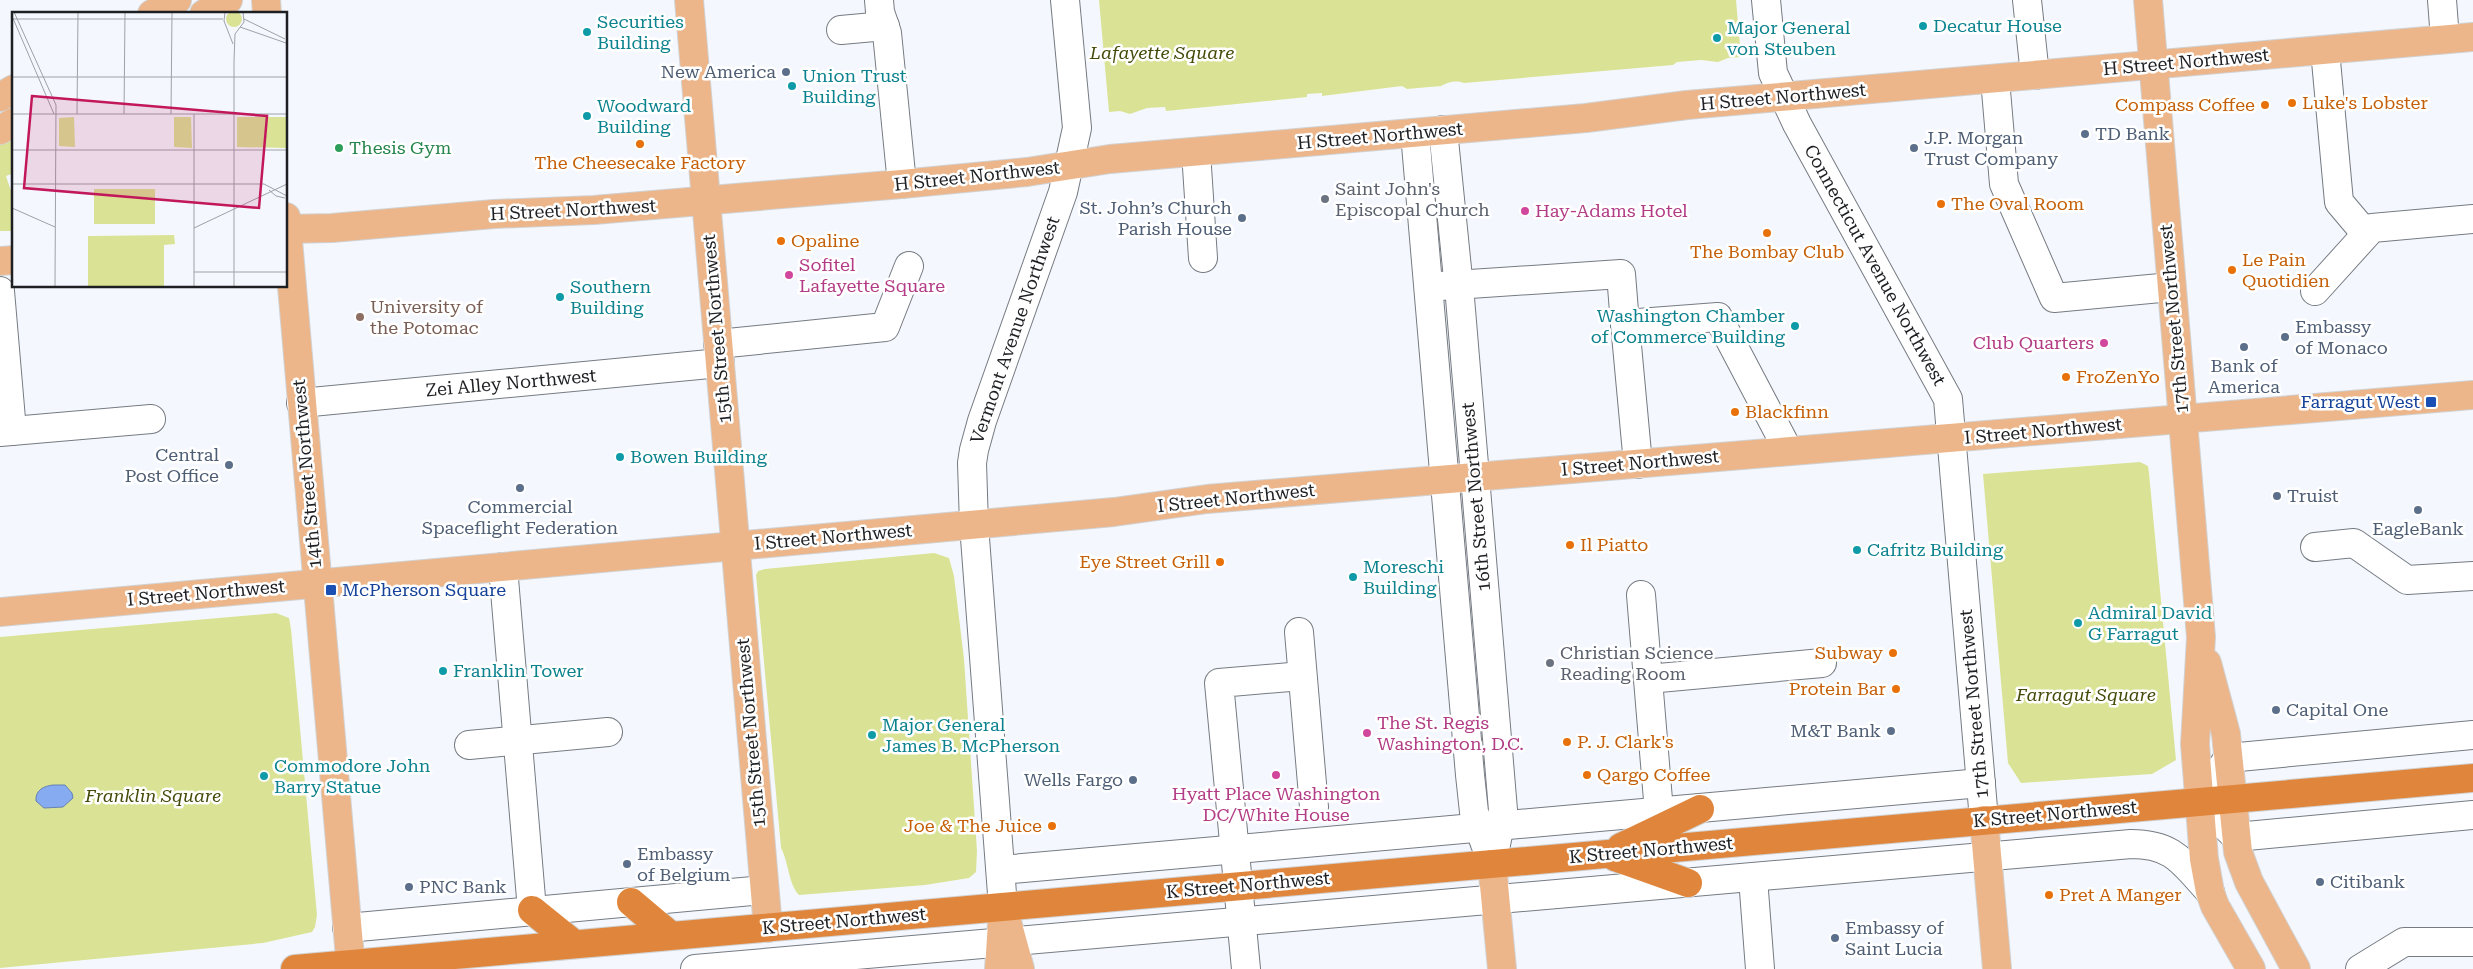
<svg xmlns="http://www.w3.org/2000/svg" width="2473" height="969" viewBox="0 0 2473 969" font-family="'Roboto Serif',serif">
<rect width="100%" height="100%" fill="#f4f8fe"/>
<!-- green -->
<g fill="#dae395">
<path d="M1099,0H1736L1741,57L1728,58L1718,62L1701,60L1677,62L1673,65L1464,83C1456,80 1448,82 1441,86L1407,89L1402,86L1322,96V93L1307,94V97L1166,111L1165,107L1147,108L1130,114L1120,111L1109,112Z"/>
<path d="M14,134V173L6,176L14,200V231H0V140Z"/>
<path d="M2140,462L2148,466L2149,473L2176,760L2152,774L2021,783L2008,763L1983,474Z"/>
<path d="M934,553L949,558L954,576L964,659L977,851L976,872L969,878L925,885L799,895C788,883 789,863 781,848L756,575L758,571L765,569Z"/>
<path d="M276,613L289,618L291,629L317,915L315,927L312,932L263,943L0,968V637Z"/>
</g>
<!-- water -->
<path fill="#86abf0" stroke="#6781b2" d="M53,785H65L72,793L73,798L63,807L44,808L36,801C35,790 44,786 53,785Z"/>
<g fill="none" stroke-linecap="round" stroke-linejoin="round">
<!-- minor casing -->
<g stroke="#767b82" stroke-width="30">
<g id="minor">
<path d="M879,0L880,12L887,33L902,184"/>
<path d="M1766,0L1773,73L1797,124L1948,399L1984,820"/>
<path d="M2027,0L2035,75"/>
<path d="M2442,0L2445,39"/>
<path d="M841,30L885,26"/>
<path d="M2325,50L2339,202L2366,234"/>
<path d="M1995,79L2004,184L2054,298L2171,287"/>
<path d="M1443,130L1460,298L1503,810L1492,864"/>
<path d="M1415,133L1470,775L1474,812L1485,844"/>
<path d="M1196,152L1203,258"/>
<path d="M1440,286L1621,274L1625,324"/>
<path d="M0,291L12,431"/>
<path d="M2315,291L2372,228L2473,219"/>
<path d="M718,344L885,327L909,266"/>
<path d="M301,403L720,363"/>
<path d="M0,432L151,419"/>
<path d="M1638,464L1625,324L1718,317L1788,450"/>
<path d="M2315,547L2354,543L2407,580L2473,576"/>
<path d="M503,567L532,910"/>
<path d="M1641,595L1659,812"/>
<path d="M1299,632L1314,807"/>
<path d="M1648,679L1822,663"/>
<path d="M2473,735L2228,758L2200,801L2236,837L2473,815"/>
<path d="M469,745L608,732"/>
<path d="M1001,870L1981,783"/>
<path d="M1753,878L1760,969"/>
<path d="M1003,907L974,525L972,463L974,450L982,421L1063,192L1077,128L1065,0"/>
<path d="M347,928L764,890"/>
<path d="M695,969L2131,844C2174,844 2183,863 2210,892"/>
<path d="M1246,969L1219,683L1302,676"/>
<path d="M2360,969L2404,942H2473"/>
</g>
</g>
<!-- major casing -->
<g stroke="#d2d2d3" stroke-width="30">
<g id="major">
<path d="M266,0L267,14"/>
<path d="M689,0L768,928"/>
<path d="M2148,0L2201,637L2195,744L2204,859L2210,892L2215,906L2251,969"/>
<path d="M152,14L177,0"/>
<path d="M204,14L228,0"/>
<path d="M0,97L14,89"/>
<path d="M0,130L14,122"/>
<path d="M286,217L351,969"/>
<path d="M286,229L332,228L494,214L594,210L902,184L1027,172L1110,159L1586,118L1687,105L2473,37"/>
<path d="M0,261L14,260"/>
<path d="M0,612L1114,512L1207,499L2473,395"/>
<path d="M2207,663L2226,734L2238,852L2249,882L2296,969"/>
<path d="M1984,820L1997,969"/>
<path d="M1492,864L1502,969"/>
<path d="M1003,907L1020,969"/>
<path d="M999,969L1002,923"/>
</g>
</g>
<!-- highway casing -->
<g stroke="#d2d2d3" stroke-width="30">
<g id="highway">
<path d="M1621,847L1700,809"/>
<path d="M1615,857L1688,883"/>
<path d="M631,902L670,935"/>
<path d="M532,910L574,944"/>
<path d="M295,969L2473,778"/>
</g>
</g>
<!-- minor -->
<use href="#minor" stroke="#fff" stroke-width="28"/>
<!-- major -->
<use href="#major" stroke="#ecb68a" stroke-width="28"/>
<!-- highway -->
<use href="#highway" stroke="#e0863c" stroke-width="28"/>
</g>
<!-- markers -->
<g fill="#0f9aa8" stroke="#fff" stroke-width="2">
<circle cx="1923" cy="26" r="5"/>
<circle cx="587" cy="32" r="5"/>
<circle cx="1717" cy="38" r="5"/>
<circle cx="792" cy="86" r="5"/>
<circle cx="587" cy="116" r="5"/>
<circle cx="560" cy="297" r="5"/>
<circle cx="1795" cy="326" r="5"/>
<circle cx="620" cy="457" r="5"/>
<circle cx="1857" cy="550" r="5"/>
<circle cx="1353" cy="577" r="5"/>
<circle cx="2078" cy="623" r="5"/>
<circle cx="443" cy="671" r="5"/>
<circle cx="872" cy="735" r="5"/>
<circle cx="264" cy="776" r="5"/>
</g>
<g fill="#5c6f8a" stroke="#fff" stroke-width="2">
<circle cx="786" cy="72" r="5"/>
<circle cx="2085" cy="134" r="5"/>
<circle cx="1914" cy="148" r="5"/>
<circle cx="1242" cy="218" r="5"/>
<circle cx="2285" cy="337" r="5"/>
<circle cx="2244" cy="347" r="5"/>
<circle cx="229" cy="465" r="5"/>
<circle cx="520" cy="488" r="5"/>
<circle cx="2277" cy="496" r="5"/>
<circle cx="2418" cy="510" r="5"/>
<circle cx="2276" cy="710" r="5"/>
<circle cx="1891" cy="731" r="5"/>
<circle cx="1133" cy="780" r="5"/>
<circle cx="627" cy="864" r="5"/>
<circle cx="2320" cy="882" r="5"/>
<circle cx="409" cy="887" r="5"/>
<circle cx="1835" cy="938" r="5"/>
</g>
<g fill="#e8710a" stroke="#fff" stroke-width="2">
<circle cx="2292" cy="103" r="5"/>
<circle cx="2265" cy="105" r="5"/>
<circle cx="640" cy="144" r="5"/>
<circle cx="1941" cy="204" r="5"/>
<circle cx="1767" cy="233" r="5"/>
<circle cx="781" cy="241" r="5"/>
<circle cx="2232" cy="270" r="5"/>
<circle cx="2066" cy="377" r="5"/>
<circle cx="1735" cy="412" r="5"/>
<circle cx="1570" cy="545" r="5"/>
<circle cx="1220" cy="562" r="5"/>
<circle cx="1893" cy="653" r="5"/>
<circle cx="1896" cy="689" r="5"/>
<circle cx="1567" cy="742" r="5"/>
<circle cx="1587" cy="775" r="5"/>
<circle cx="1052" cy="826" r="5"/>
<circle cx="2049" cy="895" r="5"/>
</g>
<circle fill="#2e9e5b" stroke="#fff" stroke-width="2" cx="339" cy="148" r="5"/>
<g fill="#6b7280" stroke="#fff" stroke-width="2">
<circle cx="1325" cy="199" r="5"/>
<circle cx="1550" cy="663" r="5"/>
</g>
<g fill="#d1479c" stroke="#fff" stroke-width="2">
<circle cx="1525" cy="211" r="5"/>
<circle cx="789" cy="275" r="5"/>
<circle cx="2104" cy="343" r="5"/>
<circle cx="1367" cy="733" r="5"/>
<circle cx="1276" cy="775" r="5"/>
</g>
<circle fill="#8d6e63" stroke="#fff" stroke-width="2" cx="360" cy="317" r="5"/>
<g fill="#1a4fb4" stroke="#fff" stroke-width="2">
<rect x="2425" y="396" width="12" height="12" rx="2.5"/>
<rect x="325" y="584" width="12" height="12" rx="2.5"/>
</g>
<g text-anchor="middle" stroke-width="5" stroke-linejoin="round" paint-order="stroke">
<!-- culture labels -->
<g font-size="18" fill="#0d838f" stroke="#fff" text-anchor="start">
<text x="597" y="28">Securities<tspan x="597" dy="21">Building</tspan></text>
<text x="1933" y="32">Decatur House</text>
<text x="1727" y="34">Major General<tspan x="1727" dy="21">von Steuben</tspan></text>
<text x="802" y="82">Union Trust<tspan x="802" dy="21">Building</tspan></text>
<text x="597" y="112">Woodward<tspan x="597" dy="21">Building</tspan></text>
<text x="570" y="293">Southern<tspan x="570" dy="21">Building</tspan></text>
<text x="1785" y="322" text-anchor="end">Washington Chamber<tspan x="1785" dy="21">of Commerce Building</tspan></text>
<text x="630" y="463">Bowen Building</text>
<text x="1867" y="556">Cafritz Building</text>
<text x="1363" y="573">Moreschi<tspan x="1363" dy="21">Building</tspan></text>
<text x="2088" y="619">Admiral David<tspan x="2088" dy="21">G Farragut</tspan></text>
<text x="453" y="677">Franklin Tower</text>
<text x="882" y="731">Major General<tspan x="882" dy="21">James B. McPherson</tspan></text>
<text x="274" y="772">Commodore John<tspan x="274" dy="21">Barry Statue</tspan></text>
</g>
<!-- park labels -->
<g font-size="18" font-style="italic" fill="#464b09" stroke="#fff">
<text x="1162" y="59">Lafayette Square</text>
<text x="2086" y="701">Farragut Square</text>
<text x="153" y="802">Franklin Square</text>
</g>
<!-- street labels -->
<g font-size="18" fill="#1e1f22" stroke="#fff">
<text transform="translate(2186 62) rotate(-5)" y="6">H Street Northwest</text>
<text transform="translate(1783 97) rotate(-5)" y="6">H Street Northwest</text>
<text transform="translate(1380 136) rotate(-5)" y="6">H Street Northwest</text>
<text transform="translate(977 176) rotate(-6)" y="6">H Street Northwest</text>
<text transform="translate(573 210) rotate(-3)" y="6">H Street Northwest</text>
<text transform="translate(1875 265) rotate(61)" y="6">Connecticut Avenue Northwest</text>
<text transform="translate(2174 319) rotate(-95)" y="6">17th Street Northwest</text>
<text transform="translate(717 329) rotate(-95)" y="6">15th Street Northwest</text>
<text transform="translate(1015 330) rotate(-71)" y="6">Vermont Avenue Northwest</text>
<text transform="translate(511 383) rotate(-5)" y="6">Zei Alley Northwest</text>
<text transform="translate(2043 431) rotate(-5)" y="6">I Street Northwest</text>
<text transform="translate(1640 463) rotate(-5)" y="6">I Street Northwest</text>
<text transform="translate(307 474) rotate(-95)" y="6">14th Street Northwest</text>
<text transform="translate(1476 497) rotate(-95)" y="6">16th Street Northwest</text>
<text transform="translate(1236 498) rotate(-6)" y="6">I Street Northwest</text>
<text transform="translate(833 537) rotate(-5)" y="6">I Street Northwest</text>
<text transform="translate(206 593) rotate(-5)" y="6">I Street Northwest</text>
<text transform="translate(1974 704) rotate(-95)" y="6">17th Street Northwest</text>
<text transform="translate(751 733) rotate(-95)" y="6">15th Street Northwest</text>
<text transform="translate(2055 814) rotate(-5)" y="6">K Street Northwest</text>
<text transform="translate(1651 850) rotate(-5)" y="6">K Street Northwest</text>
<text transform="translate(1248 885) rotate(-5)" y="6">K Street Northwest</text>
<text transform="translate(844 921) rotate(-5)" y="6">K Street Northwest</text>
</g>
<!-- service labels -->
<g font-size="18" fill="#4e5e75" stroke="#fff" text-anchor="start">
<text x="776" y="78" text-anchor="end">New America</text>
<text x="2095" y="140">TD Bank</text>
<text x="1924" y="144">J.P. Morgan<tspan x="1924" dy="21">Trust Company</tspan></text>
<text x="1232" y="214" text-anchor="end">St. John’s Church<tspan x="1232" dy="21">Parish House</tspan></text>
<text x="2295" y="333">Embassy<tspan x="2295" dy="21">of Monaco</tspan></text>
<text x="2244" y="372" text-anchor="middle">Bank of<tspan x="2244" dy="21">America</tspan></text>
<text x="219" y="461" text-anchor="end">Central<tspan x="219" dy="21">Post Office</tspan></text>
<text x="2287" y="502">Truist</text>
<text x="520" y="513" text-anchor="middle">Commercial<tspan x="520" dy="21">Spaceflight Federation</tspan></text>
<text x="2418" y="535" text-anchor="middle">EagleBank</text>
<text x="2286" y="716">Capital One</text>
<text x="1881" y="737" text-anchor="end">M&amp;T Bank</text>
<text x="1123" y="786" text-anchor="end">Wells Fargo</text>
<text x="637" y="860">Embassy<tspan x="637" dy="21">of Belgium</tspan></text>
<text x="2330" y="888">Citibank</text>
<text x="419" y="893">PNC Bank</text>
<text x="1845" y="934">Embassy of<tspan x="1845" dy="21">Saint Lucia</tspan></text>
</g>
<!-- food labels -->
<g font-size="18" fill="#c56008" stroke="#fff" text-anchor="start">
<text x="2302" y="109">Luke's Lobster</text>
<text x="2255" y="111" text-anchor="end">Compass Coffee</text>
<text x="640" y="169" text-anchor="middle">The Cheesecake Factory</text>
<text x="1951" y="210">The Oval Room</text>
<text x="791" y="247">Opaline</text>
<text x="1767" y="258" text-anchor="middle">The Bombay Club</text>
<text x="2242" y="266">Le Pain<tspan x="2242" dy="21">Quotidien</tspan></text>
<text x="2076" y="383">FroZenYo</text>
<text x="1745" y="418">Blackfinn</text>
<text x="1580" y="551">Il Piatto</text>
<text x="1210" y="568" text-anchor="end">Eye Street Grill</text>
<text x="1883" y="659" text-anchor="end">Subway</text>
<text x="1886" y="695" text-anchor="end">Protein Bar</text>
<text x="1577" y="748">P. J. Clark's</text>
<text x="1597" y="781">Qargo Coffee</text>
<text x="1042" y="832" text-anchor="end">Joe &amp; The Juice</text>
<text x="2059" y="901">Pret A Manger</text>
</g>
<!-- leisure labels -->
<g font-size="18" fill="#27864d" stroke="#fff" text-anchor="start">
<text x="349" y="154">Thesis Gym</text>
</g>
<!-- worship labels -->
<g font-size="18" fill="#5b616d" stroke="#fff" text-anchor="start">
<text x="1335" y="195">Saint John's<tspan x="1335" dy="21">Episcopal Church</tspan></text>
<text x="1560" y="659">Christian Science<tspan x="1560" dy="21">Reading Room</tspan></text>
</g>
<!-- hotel labels -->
<g font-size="18" fill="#b23c85" stroke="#fff" text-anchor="start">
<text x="1535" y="217">Hay-Adams Hotel</text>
<text x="799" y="271">Sofitel<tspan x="799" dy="21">Lafayette Square</tspan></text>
<text x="2094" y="349" text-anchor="end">Club Quarters</text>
<text x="1377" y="729">The St. Regis<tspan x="1377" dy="21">Washington, D.C.</tspan></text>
<text x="1276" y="800" text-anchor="middle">Hyatt Place Washington<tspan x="1276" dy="21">DC/White House</tspan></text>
</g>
<!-- education labels -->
<g font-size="18" fill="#785e54" stroke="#fff" text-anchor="start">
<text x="370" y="313">University of<tspan x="370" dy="21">the Potomac</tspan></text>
</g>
<!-- transit labels -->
<g font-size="18" fill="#164399" stroke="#fff" text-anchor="end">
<text x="2420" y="408">Farragut West</text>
<text x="342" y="596" text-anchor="start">McPherson Square</text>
</g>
</g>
<!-- overview -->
<g transform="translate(12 12)">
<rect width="275" height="275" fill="#f4f8fe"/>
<path d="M214 7a8 8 0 1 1 16 0a8 8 0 1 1-16 0ZM62,105L63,135L47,134V106ZM162,105H179L180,136L162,135ZM225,105H274V136L225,135ZM82,177H143V212H82ZM162,223L163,232L152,233V275H76V224Z" fill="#dae395"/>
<path fill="none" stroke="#9ea1a6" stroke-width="1" d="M2,0L44,93L43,275M213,0L212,9L221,32M0,4L42,102M0,7H211M232,7L273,27M228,15L274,31M0,65H275M0,102H275M65,102L66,0M112,102L113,0M159,102L160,0M182,102V275M0,138H275M0,172H252L275,184M257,178L264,184L273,186M0,196L43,215M182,216L275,172M182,260H275M222,275V49L223,22L232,10L231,0"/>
<path fill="#c2185b" fill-opacity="0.15" stroke="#c2185b" stroke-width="2.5" d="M20,84L255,104L247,196L12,176Z"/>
<rect width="275" height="275" fill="none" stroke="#1e1f22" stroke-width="2.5"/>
</g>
</svg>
